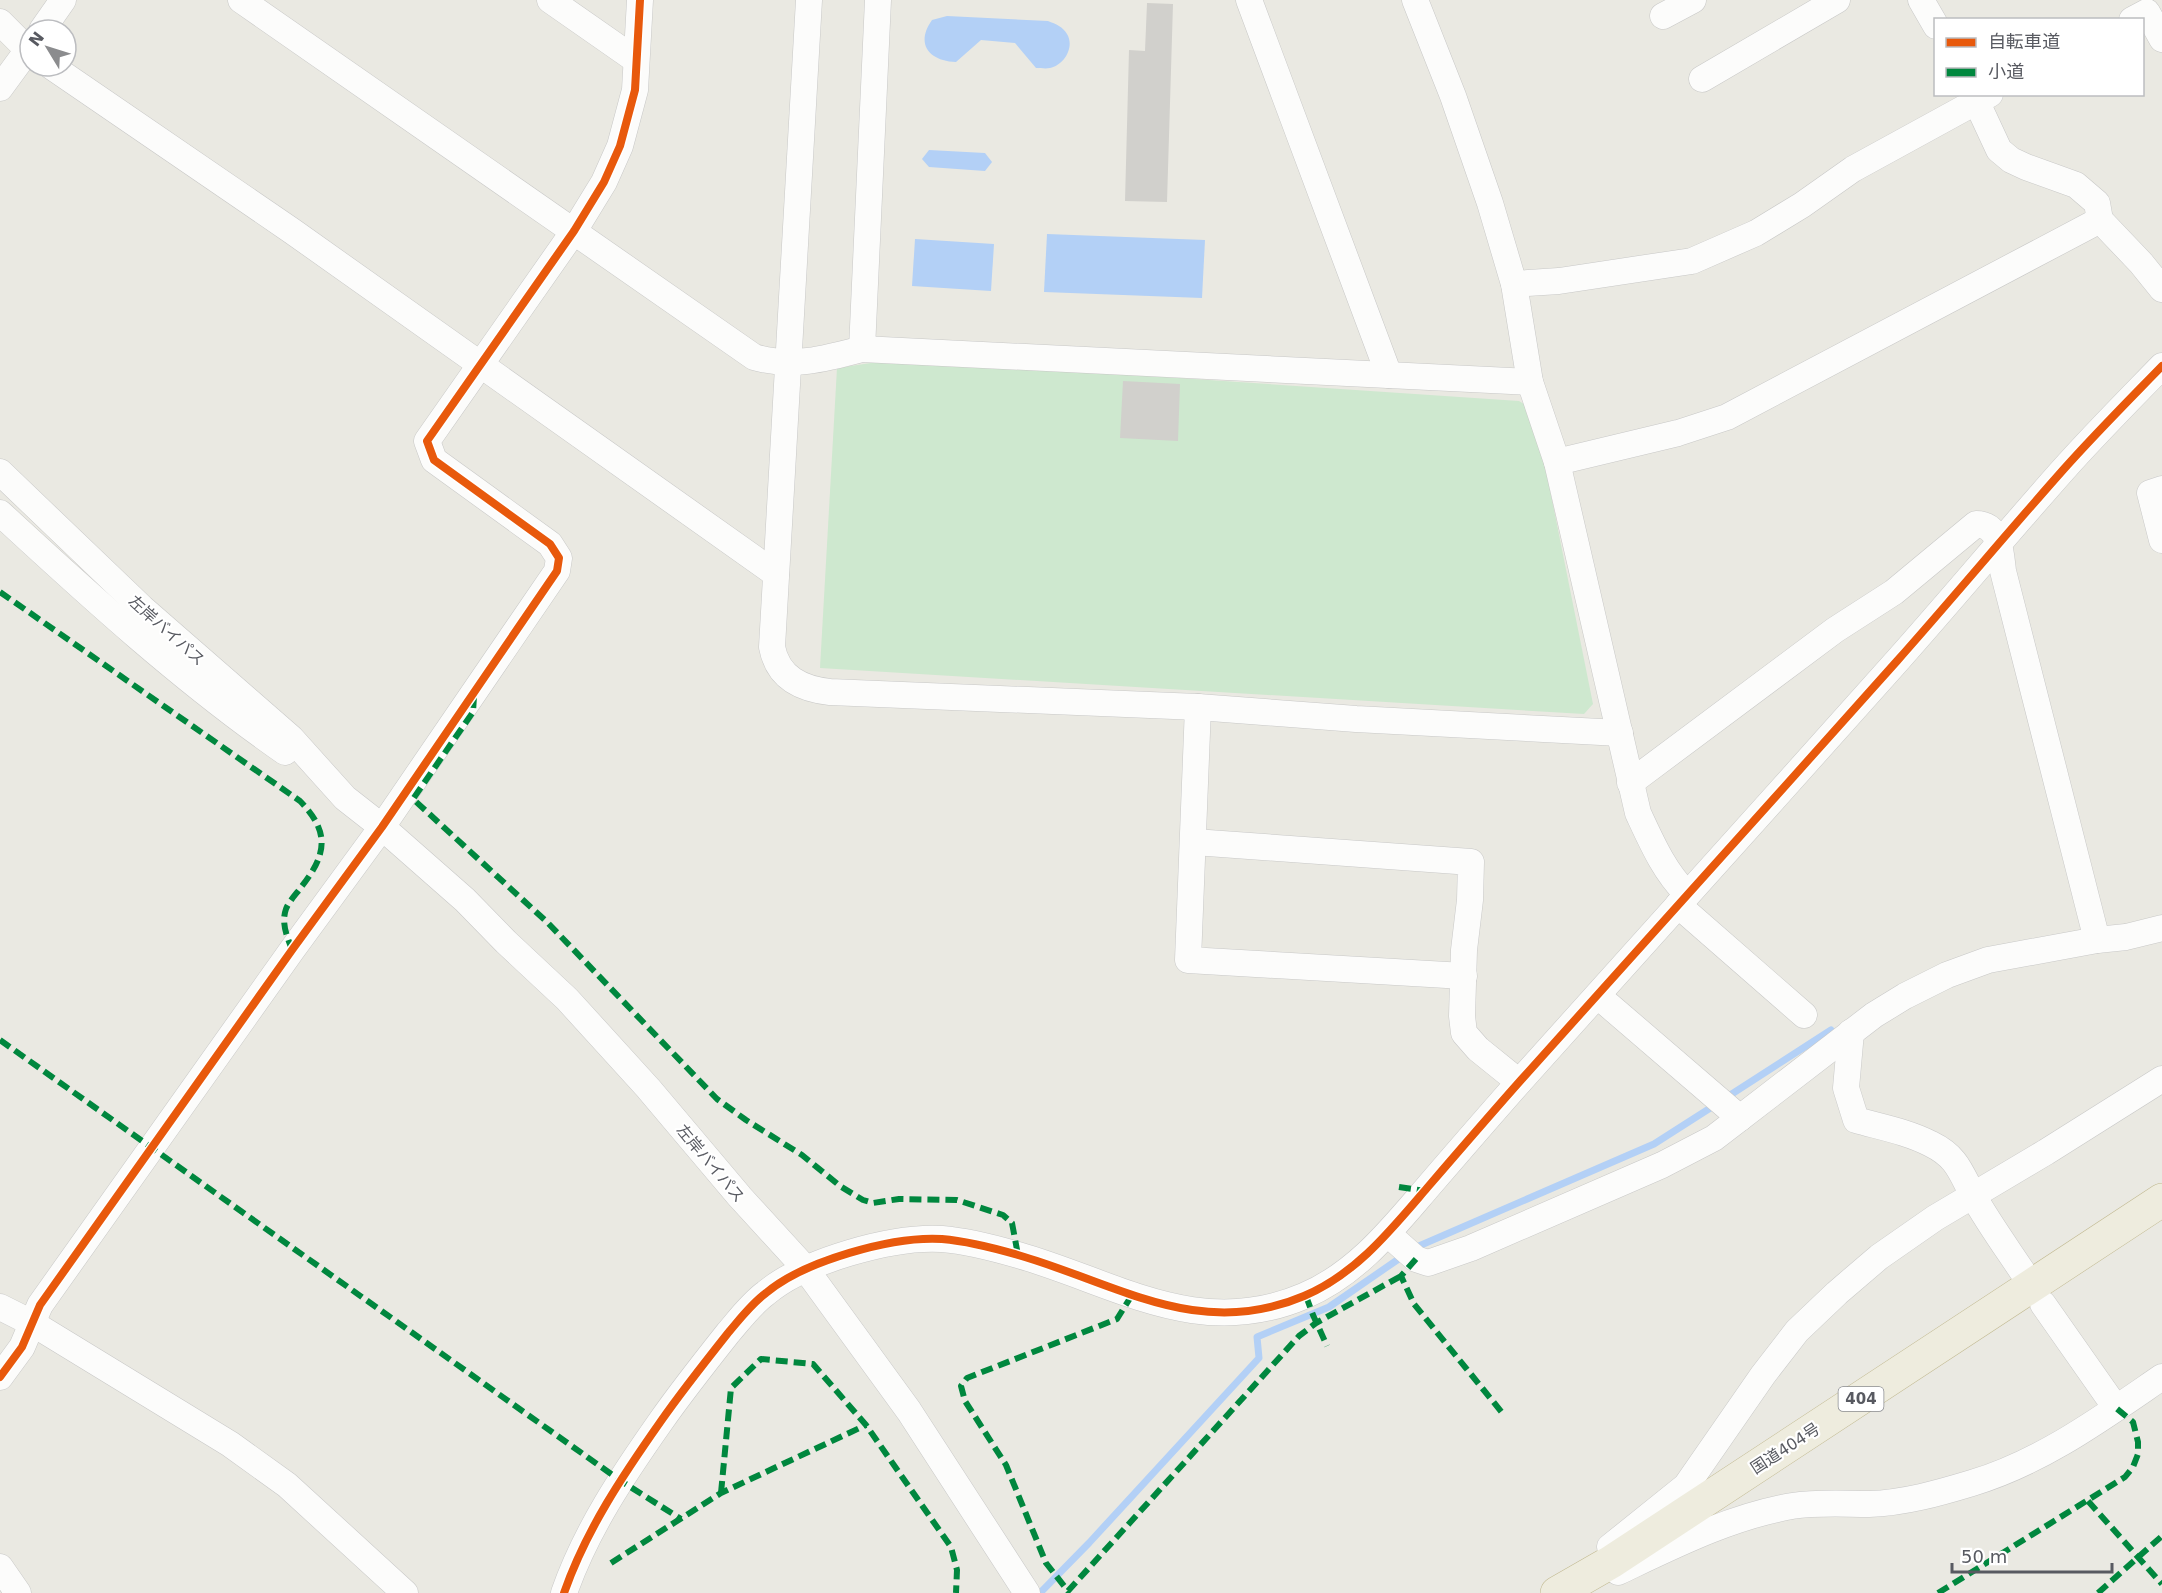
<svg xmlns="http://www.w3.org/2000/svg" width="2162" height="1593" viewBox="0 0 2162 1593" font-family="'DejaVu Sans','Noto Sans JP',sans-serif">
<rect width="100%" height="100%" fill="#eae9e2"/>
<!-- green -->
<path fill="#cee8cf" d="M898,359L1519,401L1534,410L1593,704L1584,714L820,668L837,368Z"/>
<!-- water -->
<g fill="#b3d0f6">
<path d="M947,16L1048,21C1056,24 1063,27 1067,34C1075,47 1064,65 1050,68C1046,69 1040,68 1036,68L1015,43L981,40L956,62C929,61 915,44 932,20Z"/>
<path d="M929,150L985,153L992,162L985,171L929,167L922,159Z"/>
<path d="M1047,234L1205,240L1202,298L1044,292Z"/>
<path d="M915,239L994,244L991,291L912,286Z"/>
</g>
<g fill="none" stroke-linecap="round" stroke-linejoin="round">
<!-- stream -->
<g stroke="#b3d0f6" stroke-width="7">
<path d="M1724,1099L1831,1030"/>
<path d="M1412,1249L1654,1144L1715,1105"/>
<path d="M1040,1593L1089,1543L1259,1358L1257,1337L1329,1307L1403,1256"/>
</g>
</g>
<!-- building -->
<g fill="#d1d0cc">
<path d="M1147,3L1173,4L1167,202L1125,201L1129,50L1145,51Z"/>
<path d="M1123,381L1180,384L1178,441L1120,438Z"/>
</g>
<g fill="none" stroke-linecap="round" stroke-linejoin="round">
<!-- minor casing -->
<g stroke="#c8c8c7" stroke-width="27">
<g id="minor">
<path d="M241,0L754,357C791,368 825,359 862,349L1530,382"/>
<path d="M550,0L636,60"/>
<path d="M809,0L772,647C778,678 802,689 830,692L1198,707L1356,719L1620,733"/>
<path d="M1249,0L1389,375"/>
<path d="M1415,0L1453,96L1490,203L1514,284L1530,382L1557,462L1638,813C1652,843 1664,871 1687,894"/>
<path d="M1921,0L1936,26"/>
<path d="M1663,16L1693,0"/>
<path d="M2132,20L2147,12L2162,39"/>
<path d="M0,22L30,52"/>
<path d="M42,30L63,0"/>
<path d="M51,66L292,231L776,574"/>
<path d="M1702,79L1837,0"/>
<path d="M0,88L30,47"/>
<path d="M1973,94L1999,150L2011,160L2026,167L2076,185L2097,203L2100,220L2141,263L2162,289"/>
<path d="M1514,284L1559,281L1692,261L1756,233L1802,205L1853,169L1990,94"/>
<path d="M862,349L878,0"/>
<path d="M1557,462L1678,433L1727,417L2100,220"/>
<path d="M0,472L142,608L291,738L345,798L382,827L465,900L506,942L567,999L648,1088L740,1197L805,1268L909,1411L1027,1593"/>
<path d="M2162,489L2150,493L2162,540"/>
<path d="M0,513C91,597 183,681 285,752"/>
<path d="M1198,707L1188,960L1464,976"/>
<path d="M1630,783L1835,630L1894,592L1976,524C2000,524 2001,553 2003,571L2097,940"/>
<path d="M1194,842L1471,862L1470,900L1464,950L1462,1016L1464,1033L1478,1049L1519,1082"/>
<path d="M1678,905L1804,1015"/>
<path d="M1598,996L1740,1118"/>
<path d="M1851,1032L1846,1088L1856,1120C1881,1127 1908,1132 1931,1144C1958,1157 1961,1174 1974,1197C1988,1222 2006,1247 2022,1271"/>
<path d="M1388,1234L1416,1259L1428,1263L1471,1248L1662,1165L1714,1138L1874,1015L1905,996L1947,975L1988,960L2097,940L2126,937L2162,928"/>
<path d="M2043,1304L2116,1408"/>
<path d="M0,1307L32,1323L230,1444L287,1485L405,1593"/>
<path d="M0,1377L22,1347L40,1305L292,950L382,827L557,571L559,558L550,544L434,460L427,441L574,231L604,182L620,146L635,90L640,0"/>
<path d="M1610,1547L1686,1486L1763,1375L1797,1331L1837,1293L1879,1257L1935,1218L2046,1152L2162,1079"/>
<path d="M0,1567L18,1593"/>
<path d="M1618,1572C1675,1545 1730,1517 1792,1506C1818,1502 1844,1504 1869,1504C1904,1503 1939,1493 1972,1483C2042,1462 2102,1418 2162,1377"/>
<path d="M564,1593C586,1530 623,1475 661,1421C682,1391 705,1362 728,1333C740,1319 751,1304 766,1293C804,1261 892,1236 942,1239C966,1241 994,1248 1018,1255C1116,1283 1199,1341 1304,1296C1356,1274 1391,1230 1427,1188C1458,1152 1489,1116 1521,1080C1646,941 1772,801 1897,661C1953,598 2007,533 2063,470C2095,434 2129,400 2162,366"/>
</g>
</g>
<!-- highway casing -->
<g stroke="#c1b990" stroke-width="34">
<path id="highway" d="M1557,1593L1611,1562L2162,1200"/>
</g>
<!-- minor -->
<use href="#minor" stroke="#fcfcfb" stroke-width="26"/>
<!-- highway -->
<use href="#highway" stroke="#eeecde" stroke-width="33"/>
<!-- quiet -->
<g stroke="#00873e" stroke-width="6" stroke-dasharray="12 6" stroke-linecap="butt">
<path d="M0,592L300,801C330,832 327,854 302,886C297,893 289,901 286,909C281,923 287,936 292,950"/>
<path d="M474,696L473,712L413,799L547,922L717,1099L746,1120L802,1155L840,1186L863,1200L873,1203L899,1199L957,1200L1003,1215L1012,1223L1018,1255"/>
<path d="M0,1040L621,1481L681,1519"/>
<path d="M1399,1187L1425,1191"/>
<path d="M1416,1259L1401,1276L1414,1304L1504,1415"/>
<path d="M1132,1295L1117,1319L967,1378L961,1386L965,1401L1006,1465L1046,1563L1068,1591L1299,1336L1316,1323L1401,1276"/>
<path d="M1306,1296L1313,1315L1327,1346"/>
<path d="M721,1493L731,1388L761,1359L813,1364L866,1425L951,1547L957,1570L956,1593"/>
<path d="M2088,1501L2162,1584"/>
<path d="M611,1563L721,1493L866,1425"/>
<path d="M1938,1593L2125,1477L2133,1467L2138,1454V1442L2133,1422L2116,1408"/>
<path d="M2098,1593L2162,1536"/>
</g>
<!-- cycleway casing -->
<g stroke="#fff" stroke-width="11">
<g id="cycleway">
<path d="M0,1377L22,1347L40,1305L292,950L382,827L557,571L559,558L550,544L434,460L427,441L574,231L604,182L620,146L635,90L640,0"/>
<path d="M564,1593C586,1530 623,1475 661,1421C682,1391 705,1362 728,1333C740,1319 751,1304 766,1293C804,1261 892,1236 942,1239C966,1241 994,1248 1018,1255C1116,1283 1199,1341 1304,1296C1356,1274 1391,1230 1427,1188C1458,1152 1489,1116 1521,1080C1646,941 1772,801 1897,661C1953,598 2007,533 2063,470C2095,434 2129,400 2162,366"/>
</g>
</g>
<!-- cycleway -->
<use href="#cycleway" stroke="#e8590c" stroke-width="8"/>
</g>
<g text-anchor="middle" stroke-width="4.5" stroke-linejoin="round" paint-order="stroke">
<!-- shield labels -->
<rect fill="#fff" stroke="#8a8c90" stroke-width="1.5" x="1838.5" y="1387" width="45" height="24" rx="4.5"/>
<g font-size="15" font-weight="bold" fill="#585a61">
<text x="1861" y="1404">404</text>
</g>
<!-- street labels -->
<g font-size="16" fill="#585a61" stroke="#fff">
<text transform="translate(167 630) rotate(42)" y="6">左岸バイパス</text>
<text transform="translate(711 1163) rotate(50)" y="6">左岸バイパス</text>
<text transform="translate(1785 1448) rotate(-33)" y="6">国道404号</text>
</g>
</g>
<!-- legend -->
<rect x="1934" y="18" width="210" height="78" fill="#ffffff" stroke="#bcbdc0" stroke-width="1.5"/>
<rect x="1946" y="38" width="30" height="9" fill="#e8590c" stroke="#bcbdc0" stroke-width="1.5"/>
<text x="1988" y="48" font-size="18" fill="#585a61">自転車道</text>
<rect x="1946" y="68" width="30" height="9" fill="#00873e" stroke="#bcbdc0" stroke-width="1.5"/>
<text x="1988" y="78" font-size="18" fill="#585a61">小道</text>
<!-- north arrow -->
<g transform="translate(48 48) rotate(308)"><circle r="28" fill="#ffffff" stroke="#bcbdc0" stroke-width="1.5"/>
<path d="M0-4.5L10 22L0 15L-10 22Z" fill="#8b8c8e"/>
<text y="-9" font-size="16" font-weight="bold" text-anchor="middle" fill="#585a61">N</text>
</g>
<!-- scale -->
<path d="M1952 1563v9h160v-9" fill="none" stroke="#585a61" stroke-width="3"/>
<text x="1961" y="1563" font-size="18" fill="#585a61" stroke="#ffffff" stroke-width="4.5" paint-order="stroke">50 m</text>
</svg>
